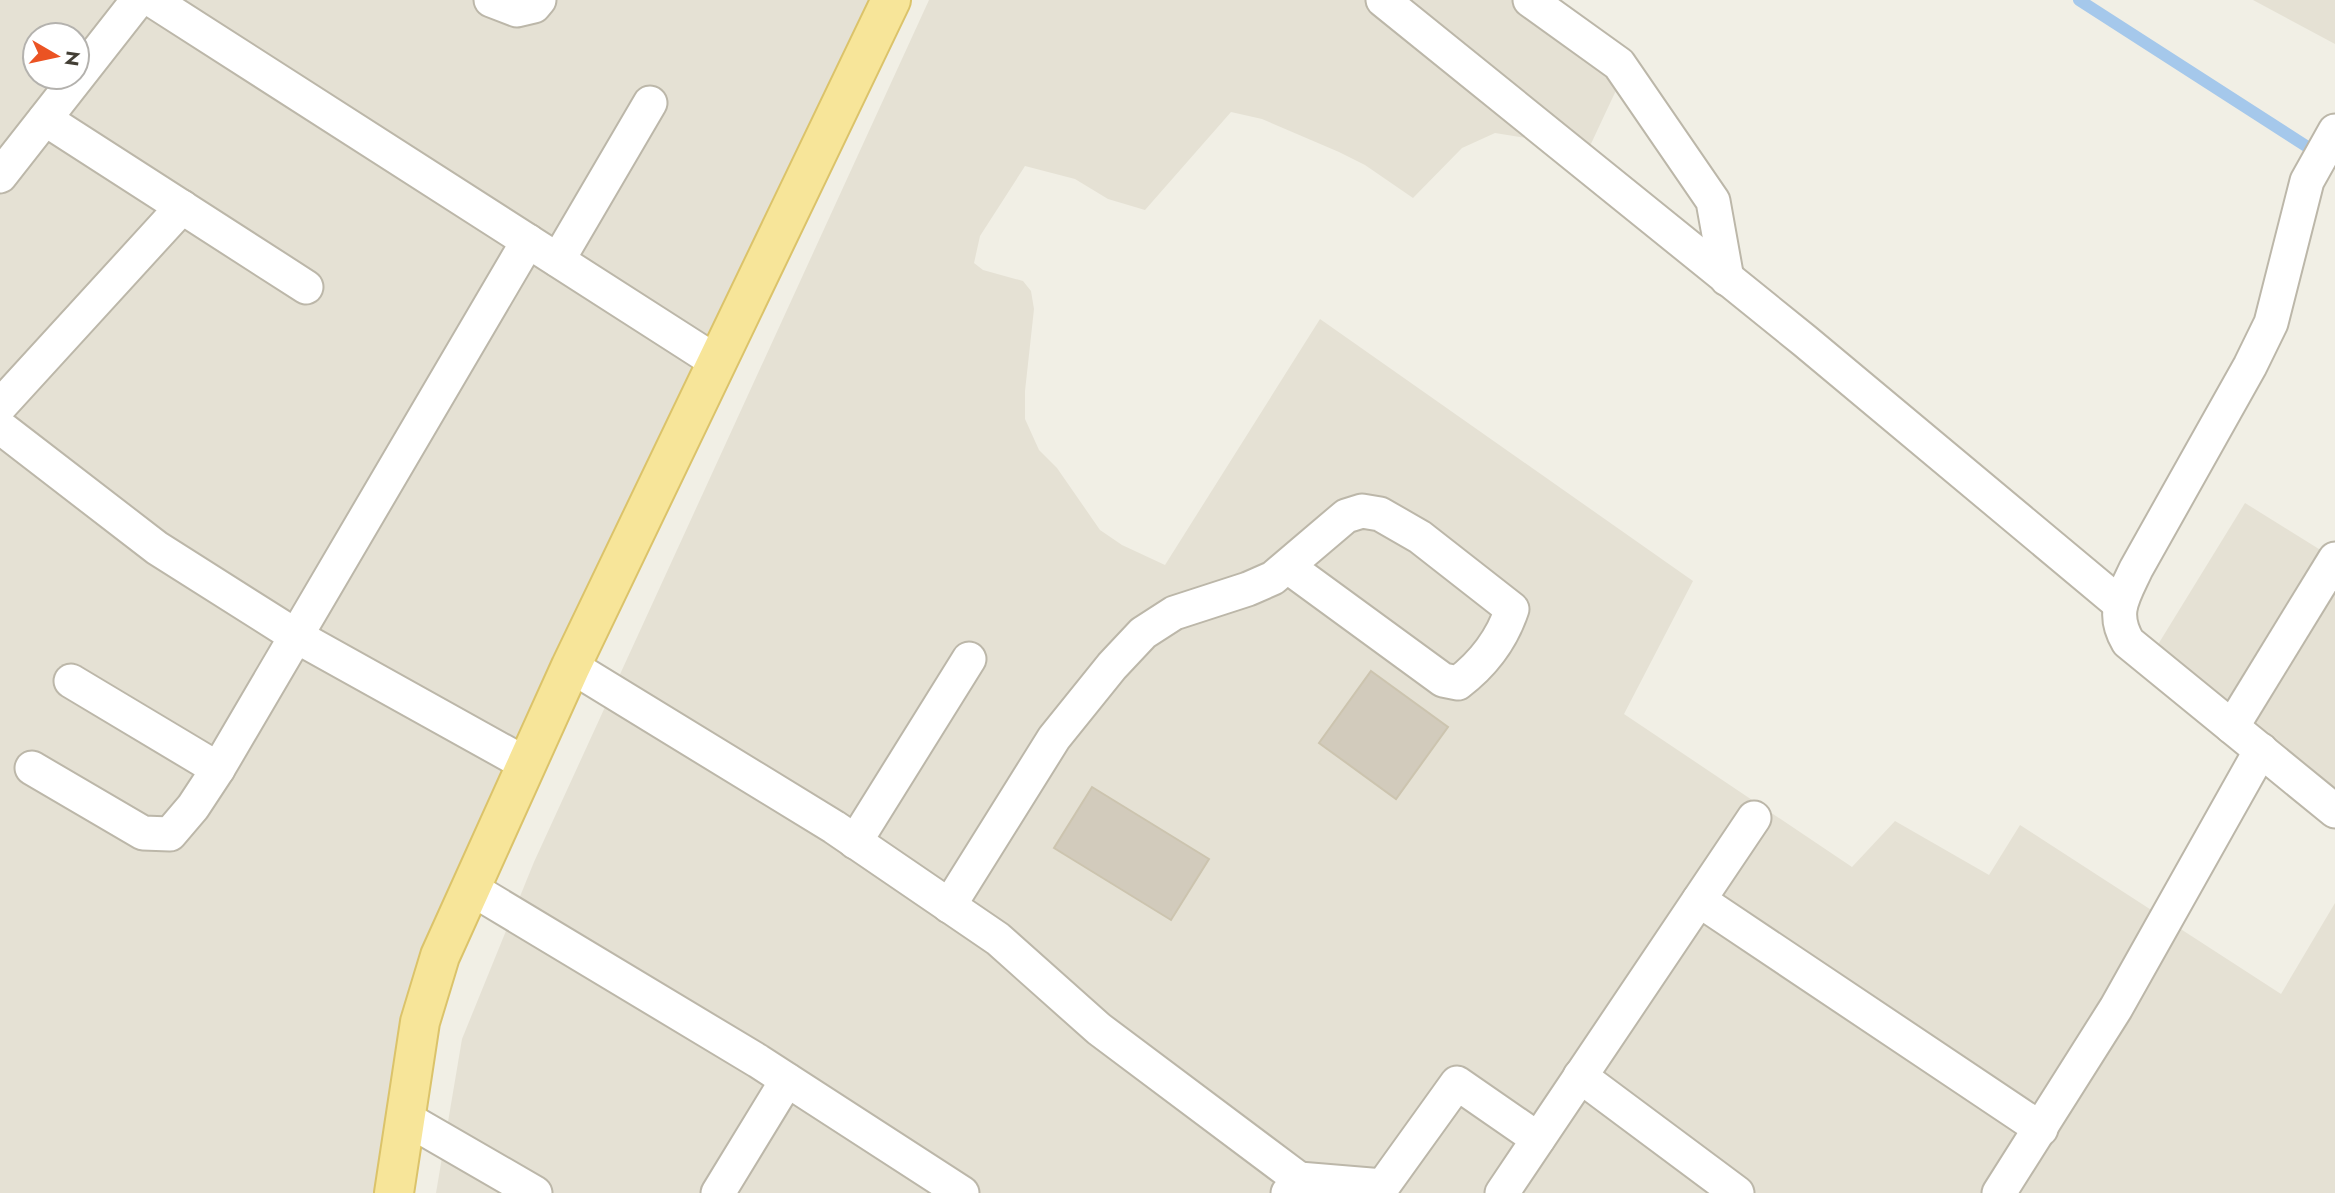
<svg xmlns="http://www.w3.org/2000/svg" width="2335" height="1193" viewBox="0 0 2335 1193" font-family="Jost,sans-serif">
<rect width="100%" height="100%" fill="#f1efe5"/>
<!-- residential -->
<g fill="#e5e1d4" fill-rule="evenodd">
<path d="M0,0H882L408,1011L377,1193H0ZM35,35H77V77H35Z"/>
<path d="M929,0H1533L1627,67L1589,148L1495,133L1462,148L1413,198L1365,165L1339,152L1262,119L1231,112L1145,210L1108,199L1075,179L1025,166L980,236L974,263L983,270L1023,281L1031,291L1034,309L1025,391V419L1039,450L1057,468L1100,530L1122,545L1165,565L1320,319L1693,581L1624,714L1852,867L1895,821L1989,875L2020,825L2281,994L2335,903V1193H436L462,1039L534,862Z"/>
<path d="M2253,0H2335V44Z"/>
<path d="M2245,503L2335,559V790L2154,651Z"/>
</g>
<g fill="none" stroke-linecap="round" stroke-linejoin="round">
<!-- stream -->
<path stroke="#a5c8eb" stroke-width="12" d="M2079,0L2320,155"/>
</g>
<!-- building -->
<g fill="#d2cbbc" stroke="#ccc4af" stroke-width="2">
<path d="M1371,671L1448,727L1396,799L1319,743Z"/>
<path d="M1092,787L1209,859L1171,920L1054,848Z"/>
</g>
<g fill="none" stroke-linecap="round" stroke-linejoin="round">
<!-- street casing -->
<g stroke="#bcb7a9" stroke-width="37">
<g id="street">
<path d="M152,0L715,361"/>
<path d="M491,0L517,10L534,6L539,0"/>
<path d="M1383,0L1805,341L2120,604"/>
<path d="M1530,0L1619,64L1713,201L1727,279"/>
<path d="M45,119L306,287"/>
<path d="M2335,131L2307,181L2271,323L2250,366L2136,569C2123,597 2111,613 2128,642L2335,811"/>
<path d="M0,176L138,0"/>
<path d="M558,260L650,103"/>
<path d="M0,406L182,207"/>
<path d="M0,427L157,548L296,636L526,764"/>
<path d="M571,666L834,827L998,939L1099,1029L1299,1179L1288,1193"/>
<path d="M71,681L218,769"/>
<path d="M2232,727L2335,559"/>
<path d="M32,768L143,833L170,834L193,807L218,769L528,241"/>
<path d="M855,842L969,659"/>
<path d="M472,889L758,1061L962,1193"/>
<path d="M1699,900L2041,1129"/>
<path d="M949,906L1054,738L1112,666L1143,633L1174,613L1248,589L1273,578L1346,516L1362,511L1380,514L1420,537L1512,609C1502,639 1483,664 1458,683L1443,680L1287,566"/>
<path d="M1580,1076L1737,1193"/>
<path d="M407,1119L535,1193"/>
<path d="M1299,1179L1383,1186L1457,1083L1538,1139"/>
<path d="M718,1193L787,1080"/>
<path d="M1502,1193L1754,818"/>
<path d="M1999,1193L2116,1008L2261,750"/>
</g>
</g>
<!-- primary casing -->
<g stroke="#dbc36a" stroke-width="42">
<path id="primary" d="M394,1193L420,1022L440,956L571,666L891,0"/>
</g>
<!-- street -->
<use href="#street" stroke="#fff" stroke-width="33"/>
<!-- primary -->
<use href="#primary" stroke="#f7e599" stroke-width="38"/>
</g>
<!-- north arrow -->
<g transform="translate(56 56) rotate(99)"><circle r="33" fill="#ffffff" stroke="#b4b2ae" stroke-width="2"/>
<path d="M0-5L12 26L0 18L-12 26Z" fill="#eb5323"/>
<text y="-10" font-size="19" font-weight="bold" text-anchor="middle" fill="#433f35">N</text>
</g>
</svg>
